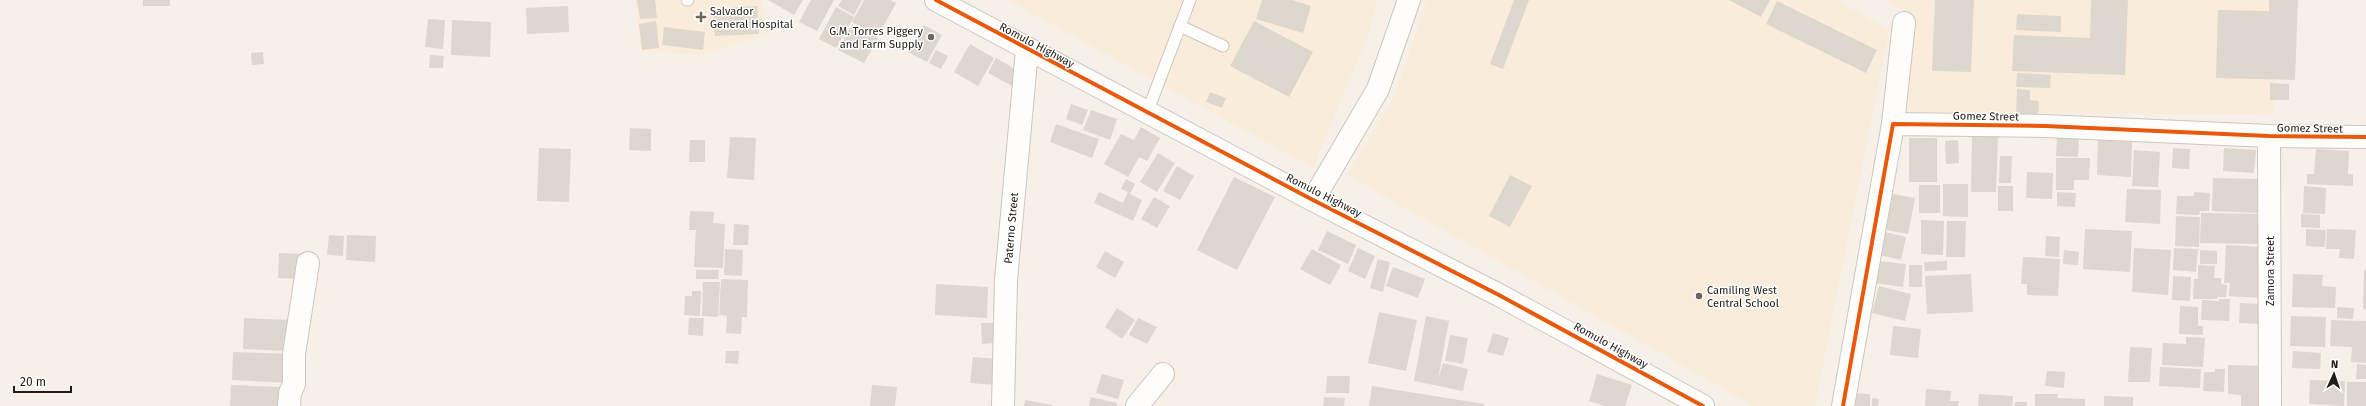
<svg xmlns="http://www.w3.org/2000/svg" width="2366" height="406" viewBox="0 0 2366 406" font-family="'Fira Sans',sans-serif">
<rect width="100%" height="100%" fill="#f7f0e8"/>
<!-- built -->
<g fill="#faecdb">
<path d="M635,0H760L770,33L705,55L641,52Z"/>
<path d="M1008,0H1378L1369,33L1313,168Z"/>
<path d="M1426,0H1836L1889,30L1815,406H1754L1347,175L1396,93Z"/>
<path d="M1885,0H2278L2274,115L1890,112L1903,11Z"/>
</g>
<!-- building -->
<g fill="#ded7ce">
<rect x="143" y="0" width="27" height="6"/>
<path d="M637,0H655L657,18L640,19Z"/>
<path d="M768,0H803L794,15Z"/>
<path d="M811,0H834L817,31L799,22Z"/>
<path d="M842,0H862L854,15L838,6Z"/>
<path d="M864,0H890L896,3L878,36L852,22Z"/>
<path d="M1262,0H1292L1311,6L1303,33L1256,19Z"/>
<path d="M1514,0H1529L1503,69L1490,64Z"/>
<path d="M1729,0H1770L1761,17Z"/>
<path d="M1935,0H1974L1971,72L1932,71Z"/>
<path d="M2091,0H2128L2125,75L2012,71L2014,35L2090,38Z"/>
<path d="M2269,0H2298L2295,80L2216,78L2218,10L2269,11Z"/>
<path d="M1777,1L1877,50L1866,73L1766,24Z"/>
<path d="M568,6L569,32L527,34L526,8Z"/>
<path d="M757,6L759,34L715,36L713,9Z"/>
<path d="M836,7L854,17L836,48L819,39Z"/>
<path d="M2017,14L2061,16V32L2016,30Z"/>
<path d="M428,19L445,20L443,49L425,47Z"/>
<path d="M452,20L491,22L490,57L451,55Z"/>
<path d="M656,21L659,48L642,50L639,24Z"/>
<path d="M1254,21L1313,52L1289,97L1230,66Z"/>
<path d="M852,24L878,38L864,63L838,50Z"/>
<path d="M924,25L942,35L927,62L908,52Z"/>
<path d="M664,27L705,32L703,50L662,45Z"/>
<path d="M970,44L994,58L978,86L954,72Z"/>
<path d="M936,50L948,56L941,69L929,63Z"/>
<path d="M263,52L264,64L252,65L251,53Z"/>
<path d="M430,55L444,56L443,68H429Z"/>
<path d="M996,58L1022,73L1014,87L988,73Z"/>
<path d="M2017,73L2051,75L2050,88L2016,87Z"/>
<path d="M2270,83L2289,84V100H2270Z"/>
<path d="M2017,89L2030,90V100L2039,101L2038,116L2016,115Z"/>
<path d="M1210,92L1226,98L1222,108L1206,102Z"/>
<path d="M1071,104L1088,110L1082,125L1066,119Z"/>
<path d="M1091,110L1117,119L1110,140L1083,130Z"/>
<path d="M1056,124L1099,139L1092,158L1050,142Z"/>
<path d="M1141,127L1160,138L1147,161L1139,157L1128,177L1104,164L1121,134L1134,140Z"/>
<path d="M630,128L651,129V151L629,150Z"/>
<path d="M730,137L756,138L754,180L727,178Z"/>
<path d="M1972,137H1998L1996,192H1971Z"/>
<rect x="1909" y="138" width="28" height="44"/>
<path d="M2057,138L2079,139L2078,157L2056,156Z"/>
<path d="M690,140H705V162H689Z"/>
<path d="M1958,140L1959,163L1946,164L1945,141Z"/>
<path d="M2098,140L2132,142L2131,177L2097,175Z"/>
<path d="M539,148L571,149L569,202L537,201Z"/>
<path d="M2173,148L2190,149L2189,169L2172,168Z"/>
<path d="M2224,148L2256,150L2254,173L2223,171Z"/>
<path d="M2316,149L2349,151L2348,174H2353V186L2307,184V174H2314Z"/>
<path d="M2134,150L2160,152L2158,187L2132,186Z"/>
<path d="M1158,153L1175,163L1157,192L1140,182Z"/>
<path d="M2000,156H2012L2011,183H1999Z"/>
<path d="M2056,158H2090L2089,180H2074V190H2056Z"/>
<path d="M1177,166L1194,176L1180,200L1163,191Z"/>
<path d="M2027,172L2053,173L2052,199L2026,198Z"/>
<path d="M1510,175L1532,186L1510,227L1489,216Z"/>
<path d="M1234,177L1275,197L1237,270L1197,250Z"/>
<path d="M2213,178L2260,179L2259,213L2212,211Z"/>
<path d="M1126,179L1135,184L1130,194L1142,200L1133,221L1094,203L1099,192L1123,203L1128,192L1121,189Z"/>
<path d="M1943,184H1968V217L1943,216Z"/>
<rect x="1919" y="185" width="21" height="28"/>
<rect x="1998" y="186" width="15" height="25"/>
<path d="M2304,186L2326,188L2325,214L2303,213Z"/>
<path d="M2127,189L2161,190L2160,224L2125,222Z"/>
<path d="M2057,192L2076,193L2075,207L2057,206Z"/>
<path d="M2194,192L2210,193L2209,211H2200L2199,215L2176,214L2177,196H2194Z"/>
<path d="M1893,194L1915,198L1908,234L1886,230Z"/>
<path d="M1154,197L1170,206L1157,228L1141,219Z"/>
<path d="M690,211L714,212L713,223L725,224L723,268L694,267L696,230H689Z"/>
<path d="M2201,213L2260,214L2259,244L2200,243Z"/>
<path d="M2301,214L2320,215V228L2301,227Z"/>
<path d="M2176,216L2200,217L2199,247L2175,246Z"/>
<path d="M1921,220L1944,221L1943,255L1921,254Z"/>
<path d="M1947,221H1966L1965,257H1946Z"/>
<path d="M734,224L749,225L748,245H733Z"/>
<path d="M2085,229L2132,231L2130,272L2083,269Z"/>
<path d="M2306,229L2326,230L2325,247L2306,246Z"/>
<path d="M2327,229L2356,230L2354,259L2339,258L2340,249H2326Z"/>
<path d="M1327,231L1356,245L1348,264L1318,250Z"/>
<path d="M1885,232L1906,237L1901,260L1880,255Z"/>
<path d="M329,235L344,236L343,256L327,255Z"/>
<path d="M347,235L376,236L375,262L346,260Z"/>
<path d="M2046,236L2060,237L2059,257L2045,256Z"/>
<path d="M2226,245L2263,247L2260,298L2229,296L2230,283H2224Z"/>
<path d="M1358,248L1375,256L1365,279L1348,271Z"/>
<path d="M2134,248L2171,250L2168,295L2132,292Z"/>
<path d="M2174,248L2198,249L2196,272L2173,270Z"/>
<path d="M725,249L743,250L742,276L724,275Z"/>
<path d="M1312,249L1341,265L1330,285L1300,269Z"/>
<path d="M2064,250L2079,252L2078,265L2063,264Z"/>
<path d="M2200,250L2217,251V264H2200Z"/>
<path d="M1105,251L1124,262L1115,278L1096,267Z"/>
<path d="M279,253L305,254L303,279L278,278Z"/>
<path d="M2023,257L2060,259L2058,296L2027,295V284H2021Z"/>
<path d="M1378,259L1390,262L1383,292L1370,288Z"/>
<path d="M1878,261L1906,264L1903,287L1875,283Z"/>
<path d="M1947,261V270L1925,271L1924,262Z"/>
<rect x="1909" y="265" width="13" height="22"/>
<path d="M2198,265L2215,266L2214,278H2221V284L2227,285L2226,297H2217V299H2193L2194,279H2198Z"/>
<path d="M1393,267L1425,279L1418,298L1386,286Z"/>
<path d="M696,270H719L718,279H696Z"/>
<path d="M2364,270H2366V309H2363Z"/>
<path d="M1971,274L1973,312L1927,314L1925,276Z"/>
<path d="M2293,274L2323,275L2322,286L2336,287L2335,308L2292,307Z"/>
<path d="M2173,276L2191,277L2190,301L2172,300Z"/>
<path d="M721,279L748,280L747,317H742L741,334L726,333L727,316L719,315Z"/>
<path d="M703,282H720L718,317L702,316Z"/>
<path d="M936,284L988,287L987,318L935,315Z"/>
<path d="M1879,286L1911,294L1905,321L1872,313Z"/>
<path d="M692,291H701L700,316L684,315L685,296H692Z"/>
<path d="M2219,299H2230L2229,321L2201,320L2202,300L2219,301Z"/>
<path d="M2240,303L2259,304L2258,324L2239,323Z"/>
<path d="M2180,306L2198,307V326H2203V335L2179,334Z"/>
<path d="M2337,307L2354,308L2353,319L2337,318Z"/>
<path d="M1117,308L1135,320L1122,339L1105,327Z"/>
<path d="M1379,312L1417,320L1406,371L1368,363Z"/>
<path d="M1426,316L1449,321L1438,379L1443,363L1468,369L1463,391L1414,381Z"/>
<path d="M2291,316L2326,317L2325,347L2290,346Z"/>
<path d="M244,318L290,320L289,351L243,349Z"/>
<path d="M689,318H704L703,336L688,335Z"/>
<path d="M1138,318L1157,327L1147,344L1129,335Z"/>
<path d="M2331,320L2366,321V363L2351,362L2352,347L2330,346Z"/>
<path d="M981,323H994L995,343L982,344Z"/>
<path d="M1893,326L1921,329L1918,358L1890,355Z"/>
<path d="M1493,333L1509,338L1503,356L1487,352Z"/>
<path d="M1450,335L1468,338L1463,364L1445,361Z"/>
<path d="M2186,337L2205,338L2203,367L2162,365L2163,343L2186,344Z"/>
<path d="M2130,347L2152,348L2150,382H2128Z"/>
<path d="M726,351H739L738,364L725,363Z"/>
<path d="M2293,351L2321,353L2320,369L2292,368Z"/>
<path d="M233,352L290,354L288,383L232,380Z"/>
<path d="M973,357L999,359L996,385L970,383Z"/>
<path d="M2357,364L2366,365V379H2356Z"/>
<path d="M2228,365L2262,366L2261,406H2241V395L2228,394Z"/>
<path d="M2160,367L2201,369L2200,388L2159,386Z"/>
<path d="M2215,369H2225L2224,392L2203,391L2204,372H2215Z"/>
<path d="M2047,371L2065,372L2064,388L2045,386Z"/>
<path d="M1102,374L1124,380L1118,399L1096,393Z"/>
<path d="M1597,374L1632,385L1625,406H1604L1589,401Z"/>
<path d="M1327,376H1350L1349,393H1326Z"/>
<path d="M2310,380L2345,381L2344,406L2309,404Z"/>
<rect x="2347" y="382" width="19" height="24"/>
<path d="M231,385L281,387V406H230Z"/>
<path d="M872,385L897,387L895,406H870Z"/>
<path d="M1372,386L1484,404V406H1369Z"/>
<path d="M1926,389L1951,391L1950,401H1959L1958,406H1925Z"/>
<path d="M1848,393L1870,394V406H1847Z"/>
<path d="M1979,394L2013,396L2012,406H1978Z"/>
<path d="M2035,394H2058L2057,398L2085,399V406H2035Z"/>
<path d="M2104,396L2133,397V406H2104Z"/>
<path d="M1091,397L1117,403V406H1089Z"/>
<path d="M1324,397L1345,398L1344,406H1323Z"/>
<path d="M1872,398L1879,399L1878,406H1872Z"/>
<path d="M1025,400L1052,405V406H1024Z"/>
<rect x="2015" y="402" width="12" height="4"/>
</g>
<g fill="none" stroke-linecap="round" stroke-linejoin="round">
<!-- service casing -->
<g stroke="#ccc6bf" stroke-width="13">
<g id="service">
<path d="M687,0H688"/>
<path d="M1180,26L1223,46"/>
<path d="M1147,113L1190,0"/>
</g>
</g>
<!-- minor casing -->
<g stroke="#ccc6bf" stroke-width="24">
<g id="minor">
<path d="M1893,124L1904,23"/>
<path d="M2269,136L2270,406"/>
<path d="M1313,200L1378,89L1409,0"/>
<path d="M289,406L290,393L294,384V354L308,263"/>
<path d="M1137,406L1163,374"/>
<path d="M1843,406L1893,124L2045,126L2269,136L2366,137"/>
</g>
</g>
<!-- tertiary casing -->
<g stroke="#ccc6bf" stroke-width="24">
<path id="tertiary" d="M1003,406L1006,280L1027,50"/>
</g>
<!-- trunk casing -->
<g stroke="#ccc6bf" stroke-width="24">
<path id="trunk" d="M936,0L1313,200L1499,295L1703,406"/>
</g>
<!-- service -->
<use href="#service" stroke="#fefdfc" stroke-width="11"/>
<!-- minor -->
<use href="#minor" stroke="#fefdfc" stroke-width="22"/>
<!-- tertiary -->
<use href="#tertiary" stroke="#fefdfc" stroke-width="22"/>
<!-- trunk -->
<use href="#trunk" stroke="#fefdfc" stroke-width="22"/>
<!-- cycleway casing -->
<g stroke="#fff" stroke-width="6">
<g id="cycleway">
<path d="M936,0L1313,200L1499,295L1703,406"/>
<path d="M1843,406L1893,124L2045,126L2269,136L2366,137"/>
</g>
</g>
<!-- cycleway -->
<use href="#cycleway" stroke="#e8590c" stroke-width="4"/>
</g>
<!-- markers -->
<g fill="#6c665f" stroke="#fff" stroke-width="1.5">
<path d="M699 11h4v4h4v4h-4v4h-4v-4h-4v-4h4z"/>
<circle cx="931" cy="37" r="4"/>
<circle cx="1699" cy="296" r="4"/>
</g>
<g text-anchor="middle" stroke-width="3" stroke-linejoin="round" paint-order="stroke">
<!-- poi labels -->
<g font-size="11" fill="#211c15" stroke="#fff" text-anchor="start">
<text x="710" y="15">Salvador<tspan x="710" dy="13">General Hospital</tspan></text>
<text x="923" y="35" text-anchor="end">G.M. Torres Piggery<tspan x="923" dy="13">and Farm Supply</tspan></text>
<text x="1707" y="294">Camiling West<tspan x="1707" dy="13">Central School</tspan></text>
</g>
<!-- street labels -->
<g font-size="11" fill="#211c15" stroke="#fff">
<text transform="translate(1037 45) rotate(28)" y="4">Romulo Highway</text>
<text transform="translate(1986 116) rotate(1)" y="4">Gomez Street</text>
<text transform="translate(2310 128) rotate(1)" y="4">Gomez Street</text>
<text transform="translate(1324 195) rotate(27)" y="4">Romulo Highway</text>
<text transform="translate(1011 228) rotate(-85)" y="4">Paterno Street</text>
<text transform="translate(2270 271) rotate(-90)" y="4">Zamora Street</text>
<text transform="translate(1611 345) rotate(29)" y="4">Romulo Highway</text>
</g>
</g>
<!-- north arrow -->
<g transform="translate(2334 374) rotate(3)" stroke="#ffffff" stroke-width="3" paint-order="stroke">
<path d="M0-3L7 15L0 10L-7 15Z" fill="#211c15"/>
<text y="-6" font-size="11" font-weight="bold" text-anchor="middle" fill="#211c15">N</text>
</g>
<!-- scale -->
<path d="M14 386v6h57v-6" fill="none" stroke="#211c15" stroke-width="2"/>
<text x="20" y="386" font-size="12" fill="#211c15" stroke="#ffffff" stroke-width="3" paint-order="stroke">20 m</text>
</svg>
